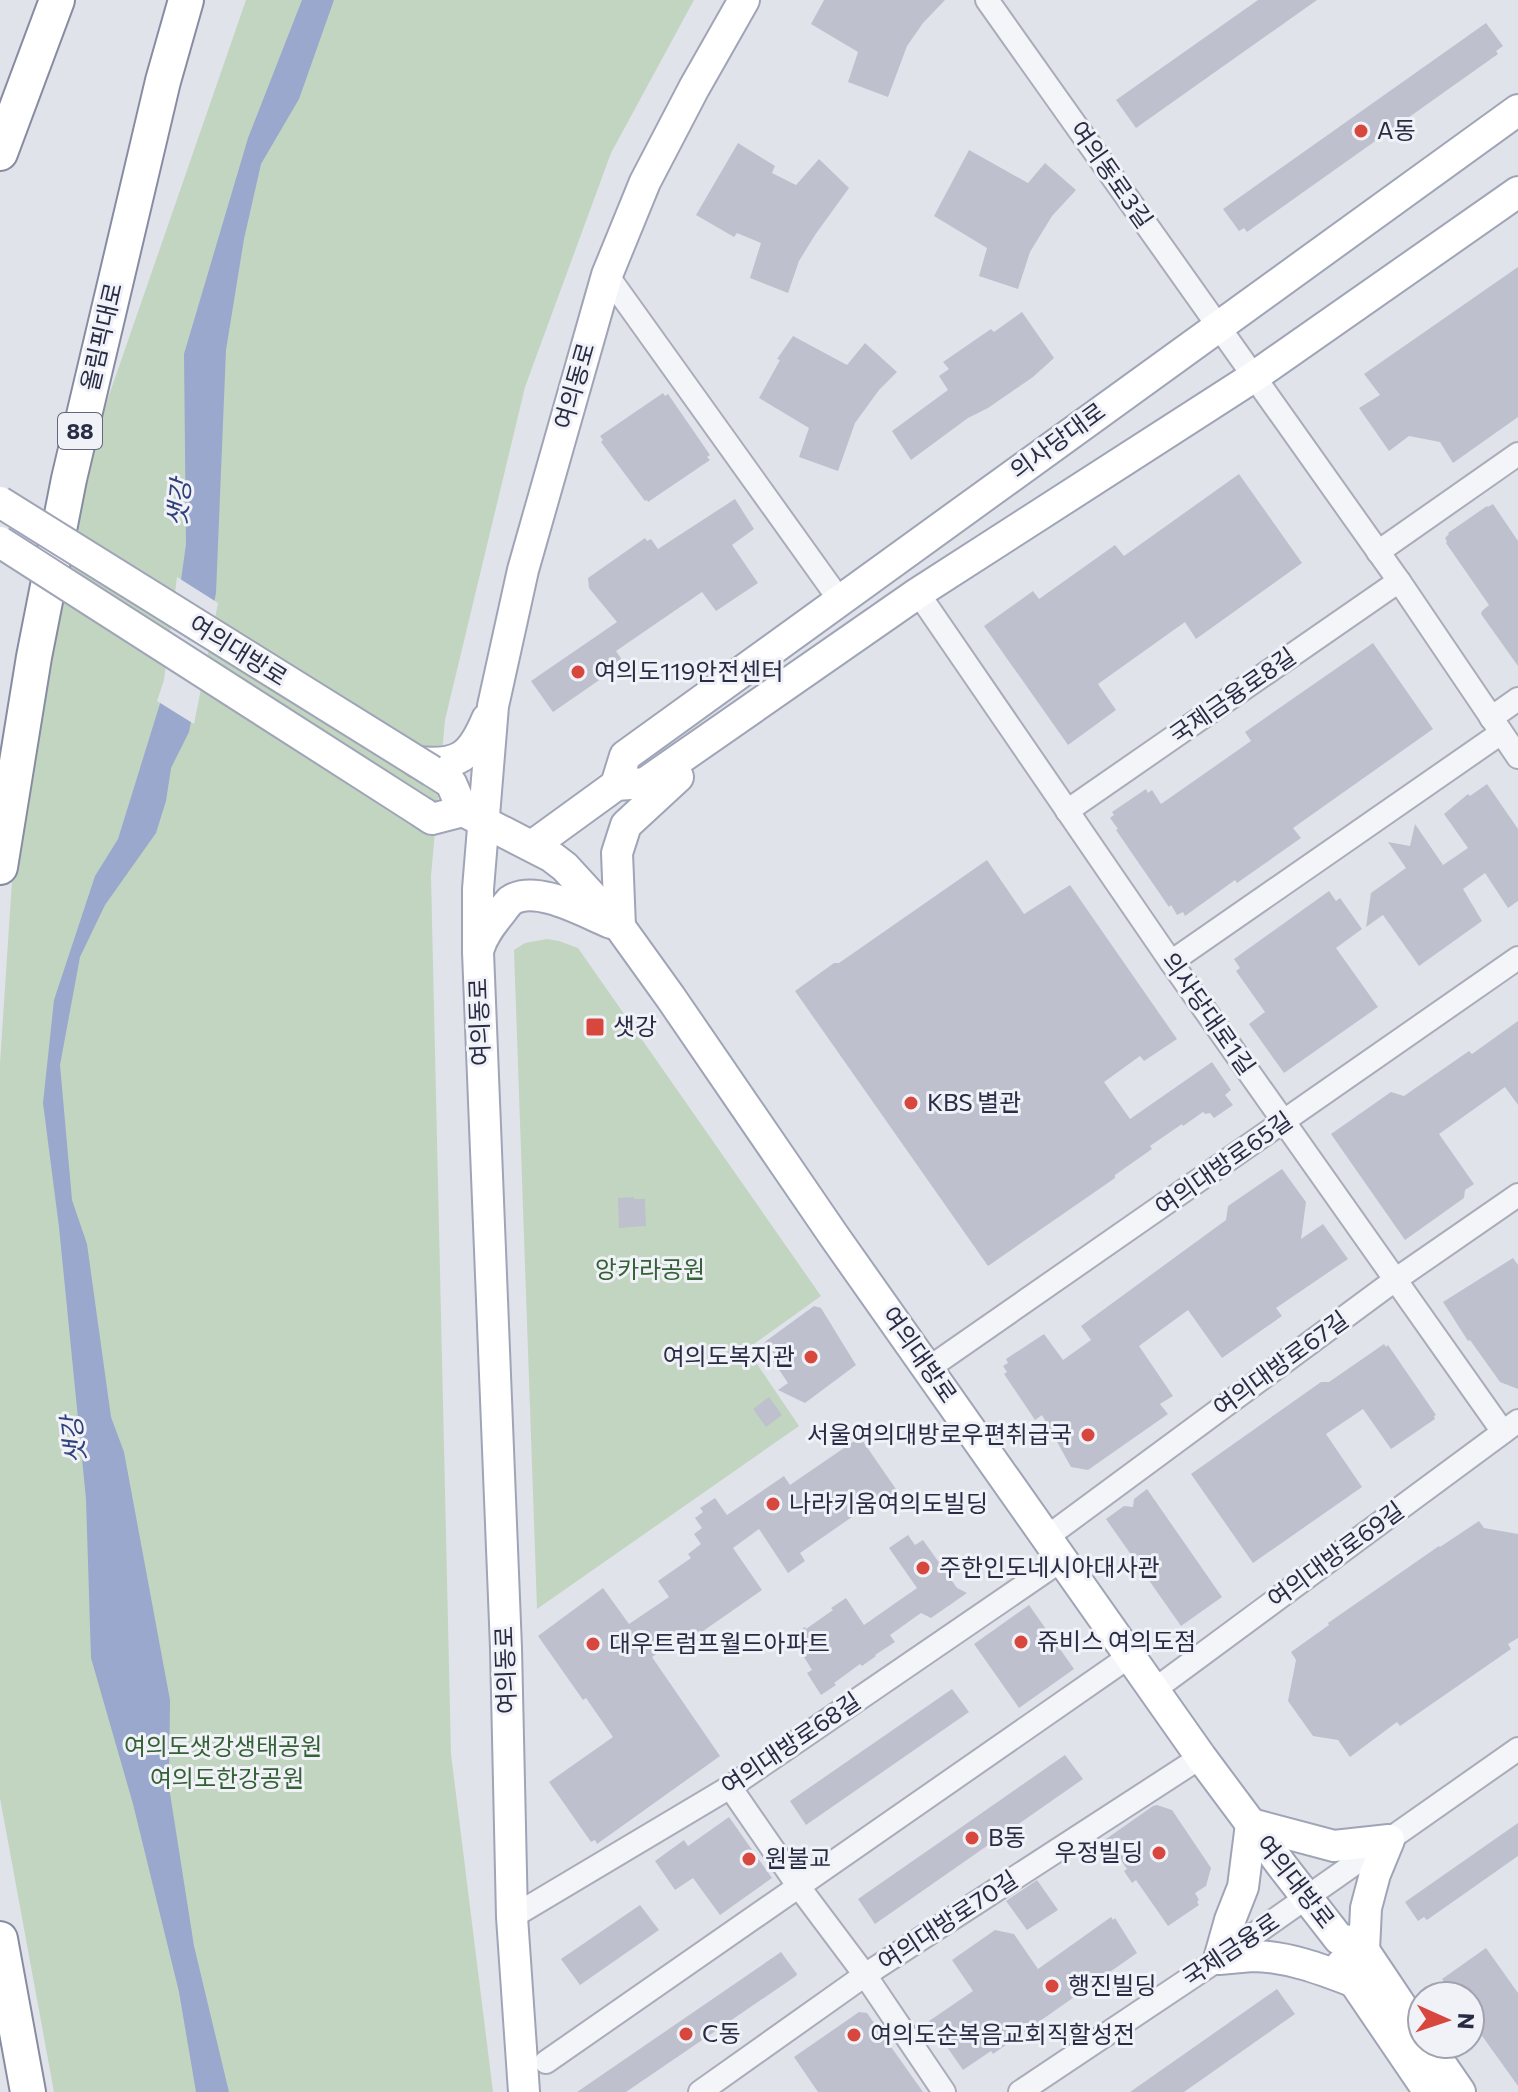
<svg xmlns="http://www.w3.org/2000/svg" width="1518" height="2092" viewBox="0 0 1518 2092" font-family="Commissioner,'Noto Sans KR',sans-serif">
<rect width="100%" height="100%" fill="#e1e3eb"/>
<!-- green -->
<g fill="#c2d5c1">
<path d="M246,0H694L611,153L525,387L445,720L431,876L451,1754L493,2092H54L0,1798V1063L16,821L88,456Z"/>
<path d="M547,939L559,941L578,948L821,1296L747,1349L799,1426L537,1609L514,950L525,943Z"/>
</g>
<!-- water -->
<path fill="#9aa8cd" d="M302,0H334L299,99L261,164L244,239L226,350L216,593L189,732L171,768L166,801L156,833L105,905L80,957L60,1065L72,1200L87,1244L111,1417L124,1452L170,1700L169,1787L194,1946L229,2092H196L179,1992L133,1804L91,1658L86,1499L59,1227L43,1103L54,1000L95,876L118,839L167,681L186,544L184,354L248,138Z"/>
<!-- pier -->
<path fill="#e1e3eb" d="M177,577L218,603L194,724L157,701L164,680Z"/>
<!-- building -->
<g fill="#bec0ce">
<path d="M824,0H945L923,23L907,46L888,97L848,82L858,52L811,24Z"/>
<path d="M1258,0H1317L1136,128L1116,100Z"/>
<path d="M1486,23L1503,46L1496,51L1498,54L1247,232L1244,228L1239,231L1223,209Z"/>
<path d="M738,143L775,166L772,173L796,185L819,159L849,188L815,235L799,261L788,293L750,278L761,243L737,233L734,237L696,215Z"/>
<path d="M969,150L1028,183L1045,163L1076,190L1052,216L1030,252L1018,289L979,276L987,248L934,216Z"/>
<path d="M1518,267V417L1453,463L1440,442L1409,436L1389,451L1359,408L1380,395L1364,374Z"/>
<path d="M1022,312L1054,358L1033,377L988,408L968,418L911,460L892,431L948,390L939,376L949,369L943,362L991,329L994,332Z"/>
<path d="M793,336L847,365L865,343L897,372L879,390L855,423L838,471L799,457L809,428L759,398L780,360L777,359Z"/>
<path d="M663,393L665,396L668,394L710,455L707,457L710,460L648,502L647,500L645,501L601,442L603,440L600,436Z"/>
<path d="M1239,474L1302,563L1196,639L1185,622L1098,684L1116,710L1068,745L984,626L1033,591L1039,599L1115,545L1124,556Z"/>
<path d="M735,499L754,529L732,545L758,583L716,611L702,592L616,651L624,663L553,712L531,681L617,622L589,588L588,578L645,538L647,541L651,539L658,549Z"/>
<path d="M1493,504L1518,541V666L1481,614L1482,611L1489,605L1446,543L1447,542L1445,538L1449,534L1448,533L1487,506L1488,507Z"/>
<path d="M1373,643L1433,729L1293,828L1301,838L1237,883L1235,880L1185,916L1183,912L1177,915L1171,905L1169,907L1116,830L1118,829L1110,818L1114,815L1112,812L1146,789L1148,793L1152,790L1161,804L1251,741L1245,732Z"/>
<path d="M1487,784L1518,829V901L1508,908L1485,873L1463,889L1482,921L1419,966L1383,915L1366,927L1371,893L1406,868L1388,842L1410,846L1415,824L1443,865L1468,848L1444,814L1468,794L1470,796Z"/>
<path d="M987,860L1024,914L1070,885L1177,1039L1144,1061L1140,1056L1104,1082L1130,1119L1212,1062L1231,1090L1225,1095L1233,1105L1214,1118L1210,1113L1205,1114L1203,1112L1183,1126L1182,1124L1150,1146L1152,1149L1115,1175V1178L988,1266L795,991L834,963H839Z"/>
<path d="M1329,891L1336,901L1340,898L1362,929L1336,948L1378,1007L1284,1073L1249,1024L1265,1012L1236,971L1240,968L1234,959Z"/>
<path d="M1518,1021V1105L1505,1087L1439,1134L1474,1184L1465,1190L1464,1198L1405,1240L1331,1134L1391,1092L1404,1096L1469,1051L1472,1054Z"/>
<path d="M1282,1169L1306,1202L1301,1239L1323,1224L1348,1259L1276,1308L1282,1316L1222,1358L1188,1310L1139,1346L1173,1396L1160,1404L1168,1414L1088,1470L1071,1467L1042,1415L1035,1420L1004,1374L1007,1372L1003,1366L1008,1363L1006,1359L1044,1334L1063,1360L1091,1340L1081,1326L1226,1220L1228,1206Z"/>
<path d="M634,1197V1199H645L646,1226L619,1228L618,1198Z"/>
<path d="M1513,1258L1518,1265V1389L1500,1382L1470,1340L1468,1341L1443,1302Z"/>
<path d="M814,1306L821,1308L856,1365L805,1403L778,1390L788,1383L763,1346L766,1341Z"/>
<path d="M1384,1344L1386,1347L1388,1345L1436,1415L1434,1416L1435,1419L1391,1449L1363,1409L1326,1434L1362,1487L1253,1563L1191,1474L1321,1382H1329Z"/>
<path d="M769,1397L782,1415L766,1427L753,1409Z"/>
<path d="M860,1437L900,1495L881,1508L875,1501L800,1553L805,1561L788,1573L759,1529L733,1548L762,1590L696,1636L692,1629L652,1657L720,1756L597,1844L595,1840L591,1842L549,1782L613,1737L586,1698L583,1700L538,1636L603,1588L629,1624L669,1597L658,1581L691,1558L688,1554L701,1544L694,1534L702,1528L695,1518L703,1512L700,1508L715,1498L727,1515L784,1476L790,1485Z"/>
<path d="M1147,1489L1222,1597L1181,1626L1106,1519L1124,1506L1133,1507L1134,1499Z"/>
<path d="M1479,1521L1484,1528L1518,1534V1638L1508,1644L1511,1649L1400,1726L1397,1722L1350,1757L1338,1740L1313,1736L1288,1701L1296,1660L1291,1652L1329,1625L1328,1623L1439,1546L1440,1547Z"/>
<path d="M908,1535L915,1545L923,1540L957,1588L967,1593L931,1618L921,1613L890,1635L895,1642L875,1655L876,1656L862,1666L860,1664L834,1683L836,1685L821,1695L807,1673L812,1670L791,1636L805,1627L806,1629L833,1610L831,1608L846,1598L864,1625L917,1588L889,1548Z"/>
<path d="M1029,1605L1074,1669L1019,1708L974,1644Z"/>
<path d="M952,1689L969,1712L806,1825L790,1801Z"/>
<path d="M1065,1755L1083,1779L875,1924L858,1899Z"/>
<path d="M1157,1805L1172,1810L1211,1868L1206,1886L1195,1893L1199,1900L1197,1902L1199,1905L1168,1926L1136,1880L1132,1883L1124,1871L1127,1869L1106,1839L1153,1806Z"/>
<path d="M729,1817L772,1878L720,1915L693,1878L675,1890L655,1861L684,1840L688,1846Z"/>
<path d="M1518,1823V1856L1427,1920L1424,1917L1418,1921L1405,1902Z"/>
<path d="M1037,1880L1058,1910L1027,1930L1006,1901Z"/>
<path d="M640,1905L659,1930L580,1985L561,1959Z"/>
<path d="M1111,1917L1113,1920L1115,1918L1137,1953L993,2054L991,2051L963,2070L929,2021L973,1991L952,1960L995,1930L1014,1934L1038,1969Z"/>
<path d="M1486,1948L1518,1993V2086L1470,2019V1996H1454L1442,1979Z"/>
<path d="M781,1952L797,1974L796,1976L626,2092H577Z"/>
<path d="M1277,1989L1295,2014L1184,2092H1130Z"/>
<path d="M859,2012L867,2013L923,2092H818L794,2057Z"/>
</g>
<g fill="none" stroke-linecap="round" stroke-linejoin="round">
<!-- minor casing -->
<g stroke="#aaacb9" stroke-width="26">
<g id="minor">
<path d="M987,0L1399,581L1518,757"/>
<path d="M607,275L839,599"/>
<path d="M1378,552L1518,454"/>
<path d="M918,593L1171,962L1503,1432"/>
<path d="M1491,718L1518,699"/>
<path d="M1067,811L1399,581"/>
<path d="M1171,962L1501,733"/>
<path d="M929,1368L1518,958"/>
<path d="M1047,1537L1395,1280L1518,1195"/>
<path d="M1154,1690L1518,1421"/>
<path d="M730,1787L799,1887L865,1975L944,2092"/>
<path d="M512,1917L730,1787L1063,1559"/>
<path d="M546,2062L1130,1656"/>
<path d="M700,2092L865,1975L1201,1757"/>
<path d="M1020,2092L1219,1959L1518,1749"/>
</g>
</g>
<!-- major casing -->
<g stroke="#9fa4b7" stroke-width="34">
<g id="major">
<path d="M417,762C459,766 471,757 487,719"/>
<path d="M432,771L451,783L463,811"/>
<path d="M616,785L625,756L1518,110"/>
<path d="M423,813L432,819L463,811L552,857L565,867L620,927L671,998L834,1236L1201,1757L1283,1867L1339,1939L1359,1943L1422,2037"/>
<path d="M532,846L616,785L645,783L918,593L1255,376L1518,192"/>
<path d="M620,927L617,853L626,825L678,777"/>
<path d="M479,948C483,935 490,926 498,916C502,911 506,905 510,901C535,883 586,913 611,923"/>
<path d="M1342,1964L1429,2092"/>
<path d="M1352,1981C1321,1969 1286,1956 1252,1956C1241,1957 1230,1958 1219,1959L1230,1920L1243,1887L1251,1824L1334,1846L1389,1840L1375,1874L1366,1908L1364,1950"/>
<path d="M1427,2044L1460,2092"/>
<path d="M524,2092L512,1917L506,1648L478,952V889L493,706L523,570L607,275L645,182L694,88L744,0"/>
</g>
</g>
<!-- highway casing -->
<g stroke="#878ca2" stroke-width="38">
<g id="highway">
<path d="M0,153L57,0"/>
<path d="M0,867L34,657L69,479L163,81L186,0"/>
<path d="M0,1939L28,2092"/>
</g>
</g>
<!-- minor -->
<use href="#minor" stroke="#f4f5f9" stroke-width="22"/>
<!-- major -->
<use href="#major" stroke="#fff" stroke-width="30"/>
<!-- highway -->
<use href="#highway" stroke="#fff" stroke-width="34"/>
<!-- major-bridge casing -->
<g stroke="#9fa4b7" stroke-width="34" stroke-linecap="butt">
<g id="major-bridge">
<path d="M0,502L432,771"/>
<path d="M0,542L423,813"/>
</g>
</g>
<!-- major-bridge -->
<use href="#major-bridge" stroke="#fff" stroke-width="30"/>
</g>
<!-- markers -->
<g fill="#d8473e" stroke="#f1f2f8" stroke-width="3">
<circle cx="1361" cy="131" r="8"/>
<circle cx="578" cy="672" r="8"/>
<rect x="585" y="1017" width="20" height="20" rx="4"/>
<circle cx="911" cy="1103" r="8"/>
<circle cx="811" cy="1357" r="8"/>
<circle cx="1088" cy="1435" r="8"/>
<circle cx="773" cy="1504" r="8"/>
<circle cx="923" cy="1568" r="8"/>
<circle cx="1021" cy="1642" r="8"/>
<circle cx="593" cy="1644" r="8"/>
<circle cx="972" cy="1838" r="8"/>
<circle cx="1159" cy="1853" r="8"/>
<circle cx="749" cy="1859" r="8"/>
<circle cx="1052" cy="1986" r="8"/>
<circle cx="686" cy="2034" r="8"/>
<circle cx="854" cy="2035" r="8"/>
</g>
<g text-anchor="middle" stroke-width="6" stroke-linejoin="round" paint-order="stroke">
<!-- shield labels -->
<rect fill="#f1f2f8" stroke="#64677a" stroke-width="2" x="58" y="413" width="44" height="36" rx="6"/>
<g font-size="22" font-weight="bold" fill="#282c44">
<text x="80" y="439">88</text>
</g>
<!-- poi labels -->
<g font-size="24" fill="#282c44" stroke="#f1f2f8" text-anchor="start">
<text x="1377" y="139">A동</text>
<text x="594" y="680">여의도119안전센터</text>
<text x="613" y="1035">샛강</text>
<text x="927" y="1111">KBS 별관</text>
<text x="795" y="1365" text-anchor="end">여의도복지관</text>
<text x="1072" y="1443" text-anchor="end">서울여의대방로우편취급국</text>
<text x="789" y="1512">나라키움여의도빌딩</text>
<text x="939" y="1576">주한인도네시아대사관</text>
<text x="1037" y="1650">쥬비스 여의도점</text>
<text x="609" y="1652">대우트럼프월드아파트</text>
<text x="988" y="1846">B동</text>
<text x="1143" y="1861" text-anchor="end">우정빌딩</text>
<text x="765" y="1867">원불교</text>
<text x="1068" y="1994">행진빌딩</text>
<text x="702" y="2042">C동</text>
<text x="870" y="2043">여의도순복음교회직할성전</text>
</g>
<!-- street labels -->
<g font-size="24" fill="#282c44" stroke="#f1f2f8">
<text transform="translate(1111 175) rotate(55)" y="8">여의동로3길</text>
<text transform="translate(102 337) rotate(-77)" y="8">올림픽대로</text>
<text transform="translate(575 386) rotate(-74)" y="8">여의동로</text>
<text transform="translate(1058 441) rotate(-36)" y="8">의사당대로</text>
<text transform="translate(238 651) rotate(32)" y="8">여의대방로</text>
<text transform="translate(1233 696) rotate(-35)" y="8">국제금융로8길</text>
<text transform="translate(1208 1014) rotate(55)" y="8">의사당대로1길</text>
<text transform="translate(480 1022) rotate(-92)" y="8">여의동로</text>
<text transform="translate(1224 1164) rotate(-35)" y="8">여의대방로65길</text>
<text transform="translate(919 1355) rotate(55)" y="8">여의대방로</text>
<text transform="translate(1281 1364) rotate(-36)" y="8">여의대방로67길</text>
<text transform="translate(1336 1555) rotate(-36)" y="8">여의대방로69길</text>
<text transform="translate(506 1670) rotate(-92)" y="8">여의동로</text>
<text transform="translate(791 1744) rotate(-34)" y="8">여의대방로68길</text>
<text transform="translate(1295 1882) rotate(52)" y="8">여의대방로</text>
<text transform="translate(948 1921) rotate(-33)" y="8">여의대방로70길</text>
<text transform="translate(1231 1950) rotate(-34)" y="8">국제금융로</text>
</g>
<!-- park labels -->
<g font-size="24" fill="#346135" stroke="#f1f2f8">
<text x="650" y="1278">앙카라공원</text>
<text x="223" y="1755">여의도샛강생태공원</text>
<text x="227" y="1787">여의도한강공원</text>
</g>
<!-- water labels -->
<g font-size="26" font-style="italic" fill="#2f417b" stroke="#f1f2f8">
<text transform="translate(179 503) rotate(-84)" y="9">샛강</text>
<text transform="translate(74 1440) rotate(-97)" y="9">샛강</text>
</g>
</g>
<!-- north arrow -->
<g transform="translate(1446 2020) rotate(93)"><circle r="38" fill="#f1f2f8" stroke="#a1a3b0" stroke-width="2"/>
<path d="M0-6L14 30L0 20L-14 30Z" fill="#d8473e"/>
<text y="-12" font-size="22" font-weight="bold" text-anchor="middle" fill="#282c44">N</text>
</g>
</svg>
